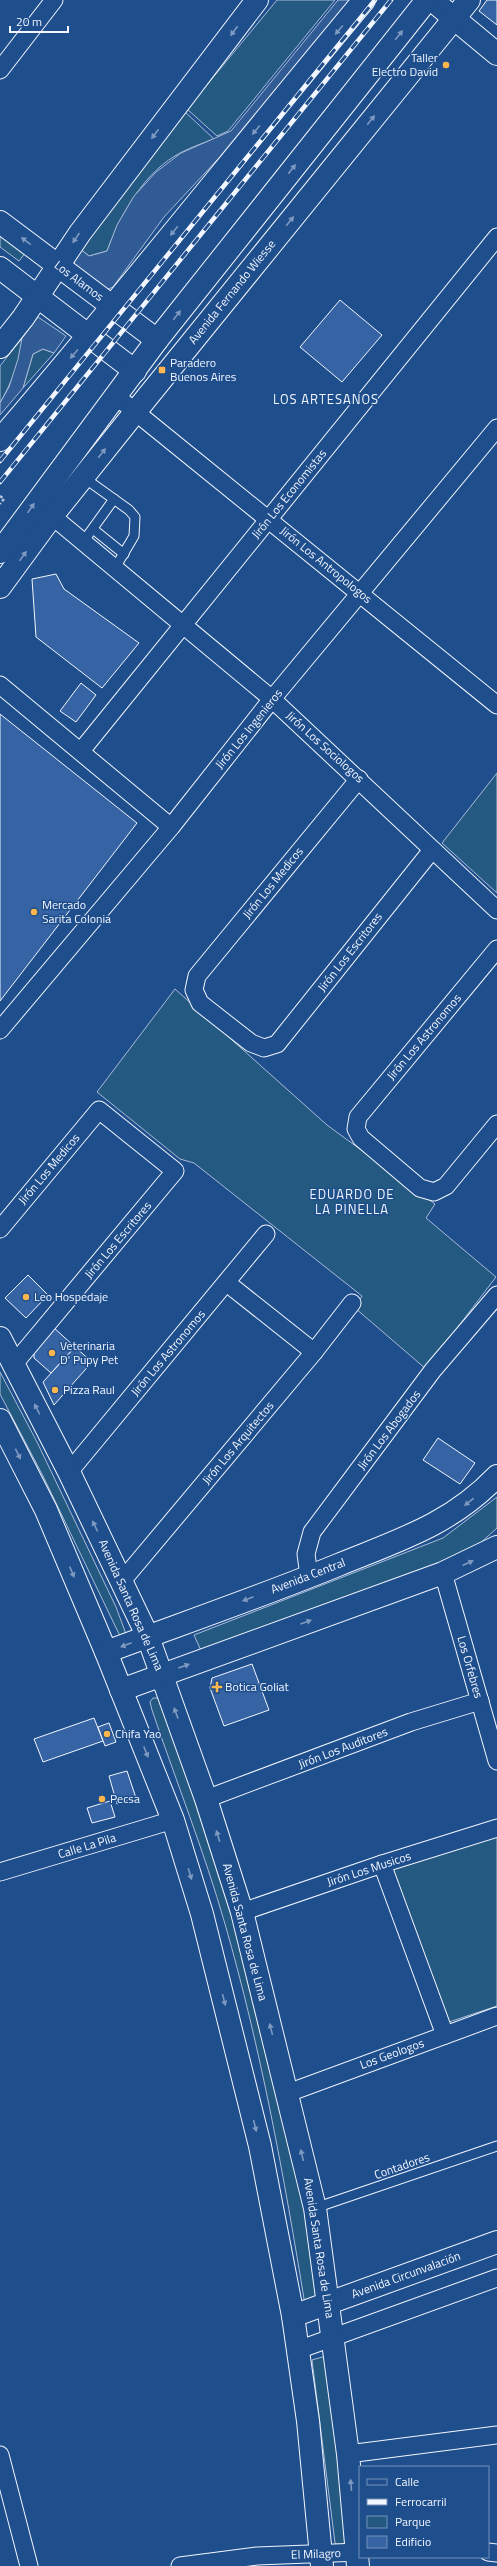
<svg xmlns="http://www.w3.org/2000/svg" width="497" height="2566" viewBox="0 0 497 2566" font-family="'Titillium Web',sans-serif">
<rect width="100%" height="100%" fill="#1f4e8c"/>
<!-- green -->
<g fill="#245a82" stroke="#a8bbd7">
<path d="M277,0H335L228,131L217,136L187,109Z"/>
<path d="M183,110L214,139C203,143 192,147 182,152C144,171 121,214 107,251L89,256L79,248Z"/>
<path d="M0,231L27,251L19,261L0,247Z"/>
<path d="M22,338C22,360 11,383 0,403V366Z"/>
<path d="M43,349L54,353L23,388L33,354Z"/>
<path d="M497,773V893L442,843Z"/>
<path d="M175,989L327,1125L435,1204L426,1218L496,1277L426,1369L355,1308L362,1296L194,1163L180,1159L97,1092Z"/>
<path d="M0,1372L37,1442L116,1607L126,1634L120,1636L43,1476L0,1394Z"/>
<path d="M497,1497V1528L477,1546L436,1567L203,1655L194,1635L443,1538Z"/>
<path d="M153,1698H160L215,1845L289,2122L322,2299L305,2305C284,2176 261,2049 225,1924C204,1851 176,1781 152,1710L150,1702Z"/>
<path d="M497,1831V2006L449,2022L392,1867Z"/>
<path d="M329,2355L347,2542L340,2546L335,2543L312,2360Z"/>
</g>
<!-- parking -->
<g fill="#305b95" stroke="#a8bbd7">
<path d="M338,0H355L256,123L218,159L164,217L113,287L106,290L74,265V258L79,248L89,256L107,251L117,225L134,196L156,172L181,153L231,131Z"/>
<path d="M38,317L66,336L54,353L43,349L33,354L23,388L0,415V403L9,387L18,359L22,338Z"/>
</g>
<!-- building -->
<g fill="#3563a3" stroke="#f2f6ff">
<path d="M487,0H497V25L479,11Z"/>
<path d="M340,300L382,335L342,382L300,347Z"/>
<path d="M56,574L64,589L139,643L102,688L36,637L32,579Z"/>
<path d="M81,683L96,695L76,722L60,711Z"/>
<path d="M0,714L137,823L0,1001Z"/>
<path d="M28,1275L48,1295L26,1318L5,1298Z"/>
<path d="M53,1327L75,1347L51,1373L34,1358V1349Z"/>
<path d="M75,1347L92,1362L54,1405L43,1382Z"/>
<path d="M438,1438L475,1463L460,1484L423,1460Z"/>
<path d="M252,1664L269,1710L224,1726L210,1688L212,1678Z"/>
<path d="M94,1718L103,1741L43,1762L34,1739Z"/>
<path d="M109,1723L116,1742L105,1746L98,1727Z"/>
<path d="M127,1771L136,1798L117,1804L109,1776Z"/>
<path d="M110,1801L115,1817L92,1823L87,1808Z"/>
</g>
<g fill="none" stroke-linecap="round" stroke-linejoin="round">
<!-- lane casing -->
<g stroke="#f2f6ff" stroke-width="11">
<g id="lane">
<path d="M83,477L129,510L135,517L134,536L115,568"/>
<path d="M93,529L124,554"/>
<path d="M83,542L114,499"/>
<path d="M315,2208L497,2146"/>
</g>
</g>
<!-- street casing -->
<g stroke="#f2f6ff" stroke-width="19">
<g id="street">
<path d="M0,70L54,0"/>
<path d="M117,397L497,705"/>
<path d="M52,516L272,699L497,910"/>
<path d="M0,685L171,827"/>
<path d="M81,751L497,237"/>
<path d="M359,779L197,976L194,990L200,1003L251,1043L264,1048L277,1044L432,850"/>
<path d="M497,949L358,1117L356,1129L361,1138L420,1188L434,1192L446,1186L497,1124"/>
<path d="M0,1030L171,827L272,699L497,428"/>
<path d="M0,1229L99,1110L175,1171L14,1364"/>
<path d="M227,1283L314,1352"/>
<path d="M69,1472L266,1234"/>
<path d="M443,1573L497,1761"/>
<path d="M309,1576L306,1554L312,1532L433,1370L497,1295"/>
<path d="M122,1581L314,1352L352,1303"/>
<path d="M206,1799L411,1722L480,1701"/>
<path d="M382,1864L445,2035"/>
<path d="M0,1872L173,1820"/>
<path d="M242,1912L382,1864L497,1828"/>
<path d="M288,2093L497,2016"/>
<path d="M298,2350L497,2278"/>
<path d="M348,2454L497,2435"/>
<path d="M0,2455L29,2566"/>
<path d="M488,2552L497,2553"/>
<path d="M180,2566L257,2556L360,2552"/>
</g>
</g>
<!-- secondary casing -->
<g stroke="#f2f6ff" stroke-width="24">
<g id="secondary">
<path d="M432,0L497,54"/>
<path d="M0,222L157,340"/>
<path d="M0,268L135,371"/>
<path d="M0,347L23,318L80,233L257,0"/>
<path d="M0,587L52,516L136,411L469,0"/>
<path d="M0,1338L69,1472L148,1637L206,1799L242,1912L315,2208L348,2454L358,2566"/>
<path d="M0,1420L46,1510L106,1652L173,1820L202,1914L260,2146L293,2316L308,2421L322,2566"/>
<path d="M106,1652C184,1623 262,1596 338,1565C399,1540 450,1525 497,1476"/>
<path d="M121,1690L443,1573L497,1547"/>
<path d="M293,2316L497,2242"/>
</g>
</g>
<!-- primary casing -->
<g stroke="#f2f6ff" stroke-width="24">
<g id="primary">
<path d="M0,440C124,296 242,146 364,0"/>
<path d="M0,552L157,340L427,0"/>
</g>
</g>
<!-- path -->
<path stroke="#b3c4dc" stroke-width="2.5" stroke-dasharray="3 2" stroke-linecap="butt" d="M0,496L4,499L0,504"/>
<!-- lane -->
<use href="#lane" stroke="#1f4e8c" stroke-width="9"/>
<!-- street -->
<use href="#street" stroke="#1f4e8c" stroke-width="17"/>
<!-- secondary -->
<use href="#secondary" stroke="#1f4e8c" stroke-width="22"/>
<!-- primary -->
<use href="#primary" stroke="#1f4e8c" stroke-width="22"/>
<!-- rail casing -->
<g stroke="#f2f6ff" stroke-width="4.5">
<g id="rail">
<path d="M0,461L375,0"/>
<path d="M0,482L391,0"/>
</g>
</g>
<!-- rail -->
<use href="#rail" stroke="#1f4e8c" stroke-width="3" stroke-dasharray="9" stroke-linecap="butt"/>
</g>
<!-- one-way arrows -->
<defs><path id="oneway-solid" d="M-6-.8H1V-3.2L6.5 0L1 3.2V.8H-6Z"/></defs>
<g fill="#7e9ac0">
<use href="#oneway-solid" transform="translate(339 30) rotate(130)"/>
<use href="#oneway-solid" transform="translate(234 31) rotate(127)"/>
<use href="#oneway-solid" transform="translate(399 35) rotate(-51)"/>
<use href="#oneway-solid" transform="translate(371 120) rotate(-51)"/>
<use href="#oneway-solid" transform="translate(256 130) rotate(130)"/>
<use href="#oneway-solid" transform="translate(155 134) rotate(127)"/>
<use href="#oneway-solid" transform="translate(292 169) rotate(-52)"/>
<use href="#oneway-solid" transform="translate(290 221) rotate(-51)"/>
<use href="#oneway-solid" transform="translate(174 231) rotate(129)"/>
<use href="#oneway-solid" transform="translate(76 238) rotate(124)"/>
<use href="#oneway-solid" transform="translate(26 241) rotate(-143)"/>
<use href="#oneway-solid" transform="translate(177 315) rotate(-52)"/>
<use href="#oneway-solid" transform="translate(74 354) rotate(131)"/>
<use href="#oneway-solid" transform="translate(102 453) rotate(-51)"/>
<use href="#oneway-solid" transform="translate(31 508) rotate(-55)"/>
<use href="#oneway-solid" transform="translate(23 556) rotate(-54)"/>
<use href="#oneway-solid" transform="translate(37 1409) rotate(-117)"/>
<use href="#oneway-solid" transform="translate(18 1454) rotate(64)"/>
<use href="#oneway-solid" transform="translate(469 1502) rotate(141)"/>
<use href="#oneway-solid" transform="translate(95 1526) rotate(-116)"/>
<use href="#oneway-solid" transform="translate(468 1563) rotate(-24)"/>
<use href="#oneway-solid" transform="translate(72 1572) rotate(67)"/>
<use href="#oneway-solid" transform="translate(248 1599) rotate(159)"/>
<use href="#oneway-solid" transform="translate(306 1622) rotate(-20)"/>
<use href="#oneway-solid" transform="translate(126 1645) rotate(159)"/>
<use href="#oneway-solid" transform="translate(184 1666) rotate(-20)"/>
<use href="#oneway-solid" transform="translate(176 1713) rotate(-110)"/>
<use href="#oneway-solid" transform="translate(146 1752) rotate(68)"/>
<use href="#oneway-solid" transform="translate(218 1836) rotate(-107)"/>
<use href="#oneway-solid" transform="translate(190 1874) rotate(73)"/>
<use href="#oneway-solid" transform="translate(224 2000) rotate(76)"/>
<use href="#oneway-solid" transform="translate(271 2029) rotate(-104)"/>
<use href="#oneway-solid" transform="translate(255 2126) rotate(76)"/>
<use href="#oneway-solid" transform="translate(302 2155) rotate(-103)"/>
<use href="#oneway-solid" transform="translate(351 2485) rotate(-95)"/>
</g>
<!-- markers -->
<g fill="#ffb74d" stroke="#1f4e8c" stroke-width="1.5">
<circle cx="446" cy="65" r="4"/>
<rect x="158" y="366" width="8" height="8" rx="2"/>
<circle cx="34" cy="912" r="4"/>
<circle cx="26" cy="1297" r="4"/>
<circle cx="52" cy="1353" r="4"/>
<circle cx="55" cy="1390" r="4"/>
<path d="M215 1681h4v4h4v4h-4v4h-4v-4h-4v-4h4z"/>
<circle cx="107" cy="1734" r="4"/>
<circle cx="102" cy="1799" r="4"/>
</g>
<g text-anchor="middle" stroke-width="3" stroke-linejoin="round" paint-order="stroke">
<!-- poi labels -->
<g font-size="12" fill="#f2f6ff" stroke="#1f4e8c" text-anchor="start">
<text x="438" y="62" text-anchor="end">Taller<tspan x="438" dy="14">Electro David</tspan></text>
<text x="170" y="367">Paradero<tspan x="170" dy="14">Buenos Aires</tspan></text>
<text x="42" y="909">Mercado<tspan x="42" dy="14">Sarita Colonia</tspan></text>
<text x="34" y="1301">Leo Hospedaje</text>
<text x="60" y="1350">Veterinaria<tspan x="60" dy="14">D' Pupy Pet</tspan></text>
<text x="63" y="1394">Pizza Raul</text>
<text x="225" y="1691">Botica Goliat</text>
<text x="115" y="1738">Chifa Yao</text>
<text x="110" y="1803">Pecsa</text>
</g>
<!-- street labels -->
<g font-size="12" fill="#f2f6ff" stroke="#1f4e8c">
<text transform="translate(79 281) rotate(37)" y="4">Los Alamos</text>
<text transform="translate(232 292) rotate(-51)" y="4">Avenida Fernando Wiesse</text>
<text transform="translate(289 494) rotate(-51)" y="4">Jirón Los Economistas</text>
<text transform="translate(326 565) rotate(39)" y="4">Jirón Los Antropologos</text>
<text transform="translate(249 729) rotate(-51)" y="4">Jirón Los Ingenieros</text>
<text transform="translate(325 747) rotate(42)" y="4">Jirón Los Sociologos</text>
<text transform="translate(273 883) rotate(-51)" y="4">Jirón Los Medicos</text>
<text transform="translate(350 952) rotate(-52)" y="4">Jirón Los Escritores</text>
<text transform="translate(424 1037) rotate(-50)" y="4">Jirón Los Astronomos</text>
<text transform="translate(49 1169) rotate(-50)" y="4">Jirón Los Medicos</text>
<text transform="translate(118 1240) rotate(-50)" y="4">Jirón Los Escritores</text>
<text transform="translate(168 1353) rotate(-50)" y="4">Jirón Los Astronomos</text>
<text transform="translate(389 1430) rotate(-53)" y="4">Jirón Los Abogados</text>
<text transform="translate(238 1443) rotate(-50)" y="4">Jirón Los Arquitectos</text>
<text transform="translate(308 1576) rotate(-21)" y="4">Avenida Central</text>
<text transform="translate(131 1605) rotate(66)" y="4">Avenida Santa Rosa de Lima</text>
<text transform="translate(470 1667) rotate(74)" y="4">Los Orfebres</text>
<text transform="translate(343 1748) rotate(-21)" y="4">Jirón Los Auditores</text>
<text transform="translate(87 1846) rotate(-17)" y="4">Calle La Pila</text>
<text transform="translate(369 1869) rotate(-18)" y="4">Jirón Los Musicos</text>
<text transform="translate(245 1932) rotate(75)" y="4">Avenida Santa Rosa de Lima</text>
<text transform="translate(392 2054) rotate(-20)" y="4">Los Geologos</text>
<text transform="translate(402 2166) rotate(-19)" y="4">Contadores</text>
<text transform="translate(319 2248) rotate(81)" y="4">Avenida Santa Rosa de Lima</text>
<text transform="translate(406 2275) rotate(-20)" y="4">Avenida Circunvalación</text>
<text transform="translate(316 2554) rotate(-2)" y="4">El Milagro</text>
</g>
<!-- neighbourhood labels -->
<g font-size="13" letter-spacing="1" fill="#f2f6ff" stroke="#1f4e8c">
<text x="326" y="404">LOS ARTESANOS</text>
<text x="352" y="1199">EDUARDO DE<tspan x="352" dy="15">LA PINELLA</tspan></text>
</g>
</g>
<!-- legend -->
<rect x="359" y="2466" width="130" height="92" fill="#1f4e8c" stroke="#7391ba"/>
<rect x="367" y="2479" width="20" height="6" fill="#1f4e8c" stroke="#7391ba"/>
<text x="395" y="2486" font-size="12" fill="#f2f6ff">Calle</text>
<rect x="367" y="2499" width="20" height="6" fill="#f2f6ff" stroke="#7391ba"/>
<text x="395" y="2506" font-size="12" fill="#f2f6ff">Ferrocarril</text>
<rect x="367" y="2516" width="20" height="12" fill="#245a82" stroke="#7391ba"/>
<text x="395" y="2526" font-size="12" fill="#f2f6ff">Parque</text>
<rect x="367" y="2536" width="20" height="12" fill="#3563a3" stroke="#7391ba"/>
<text x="395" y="2546" font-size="12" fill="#f2f6ff">Edificio</text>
<!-- scale -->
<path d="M10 26v6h58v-6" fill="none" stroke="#f2f6ff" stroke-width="2"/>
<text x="16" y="26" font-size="12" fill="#f2f6ff" stroke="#1f4e8c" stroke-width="3" paint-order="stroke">20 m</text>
</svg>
